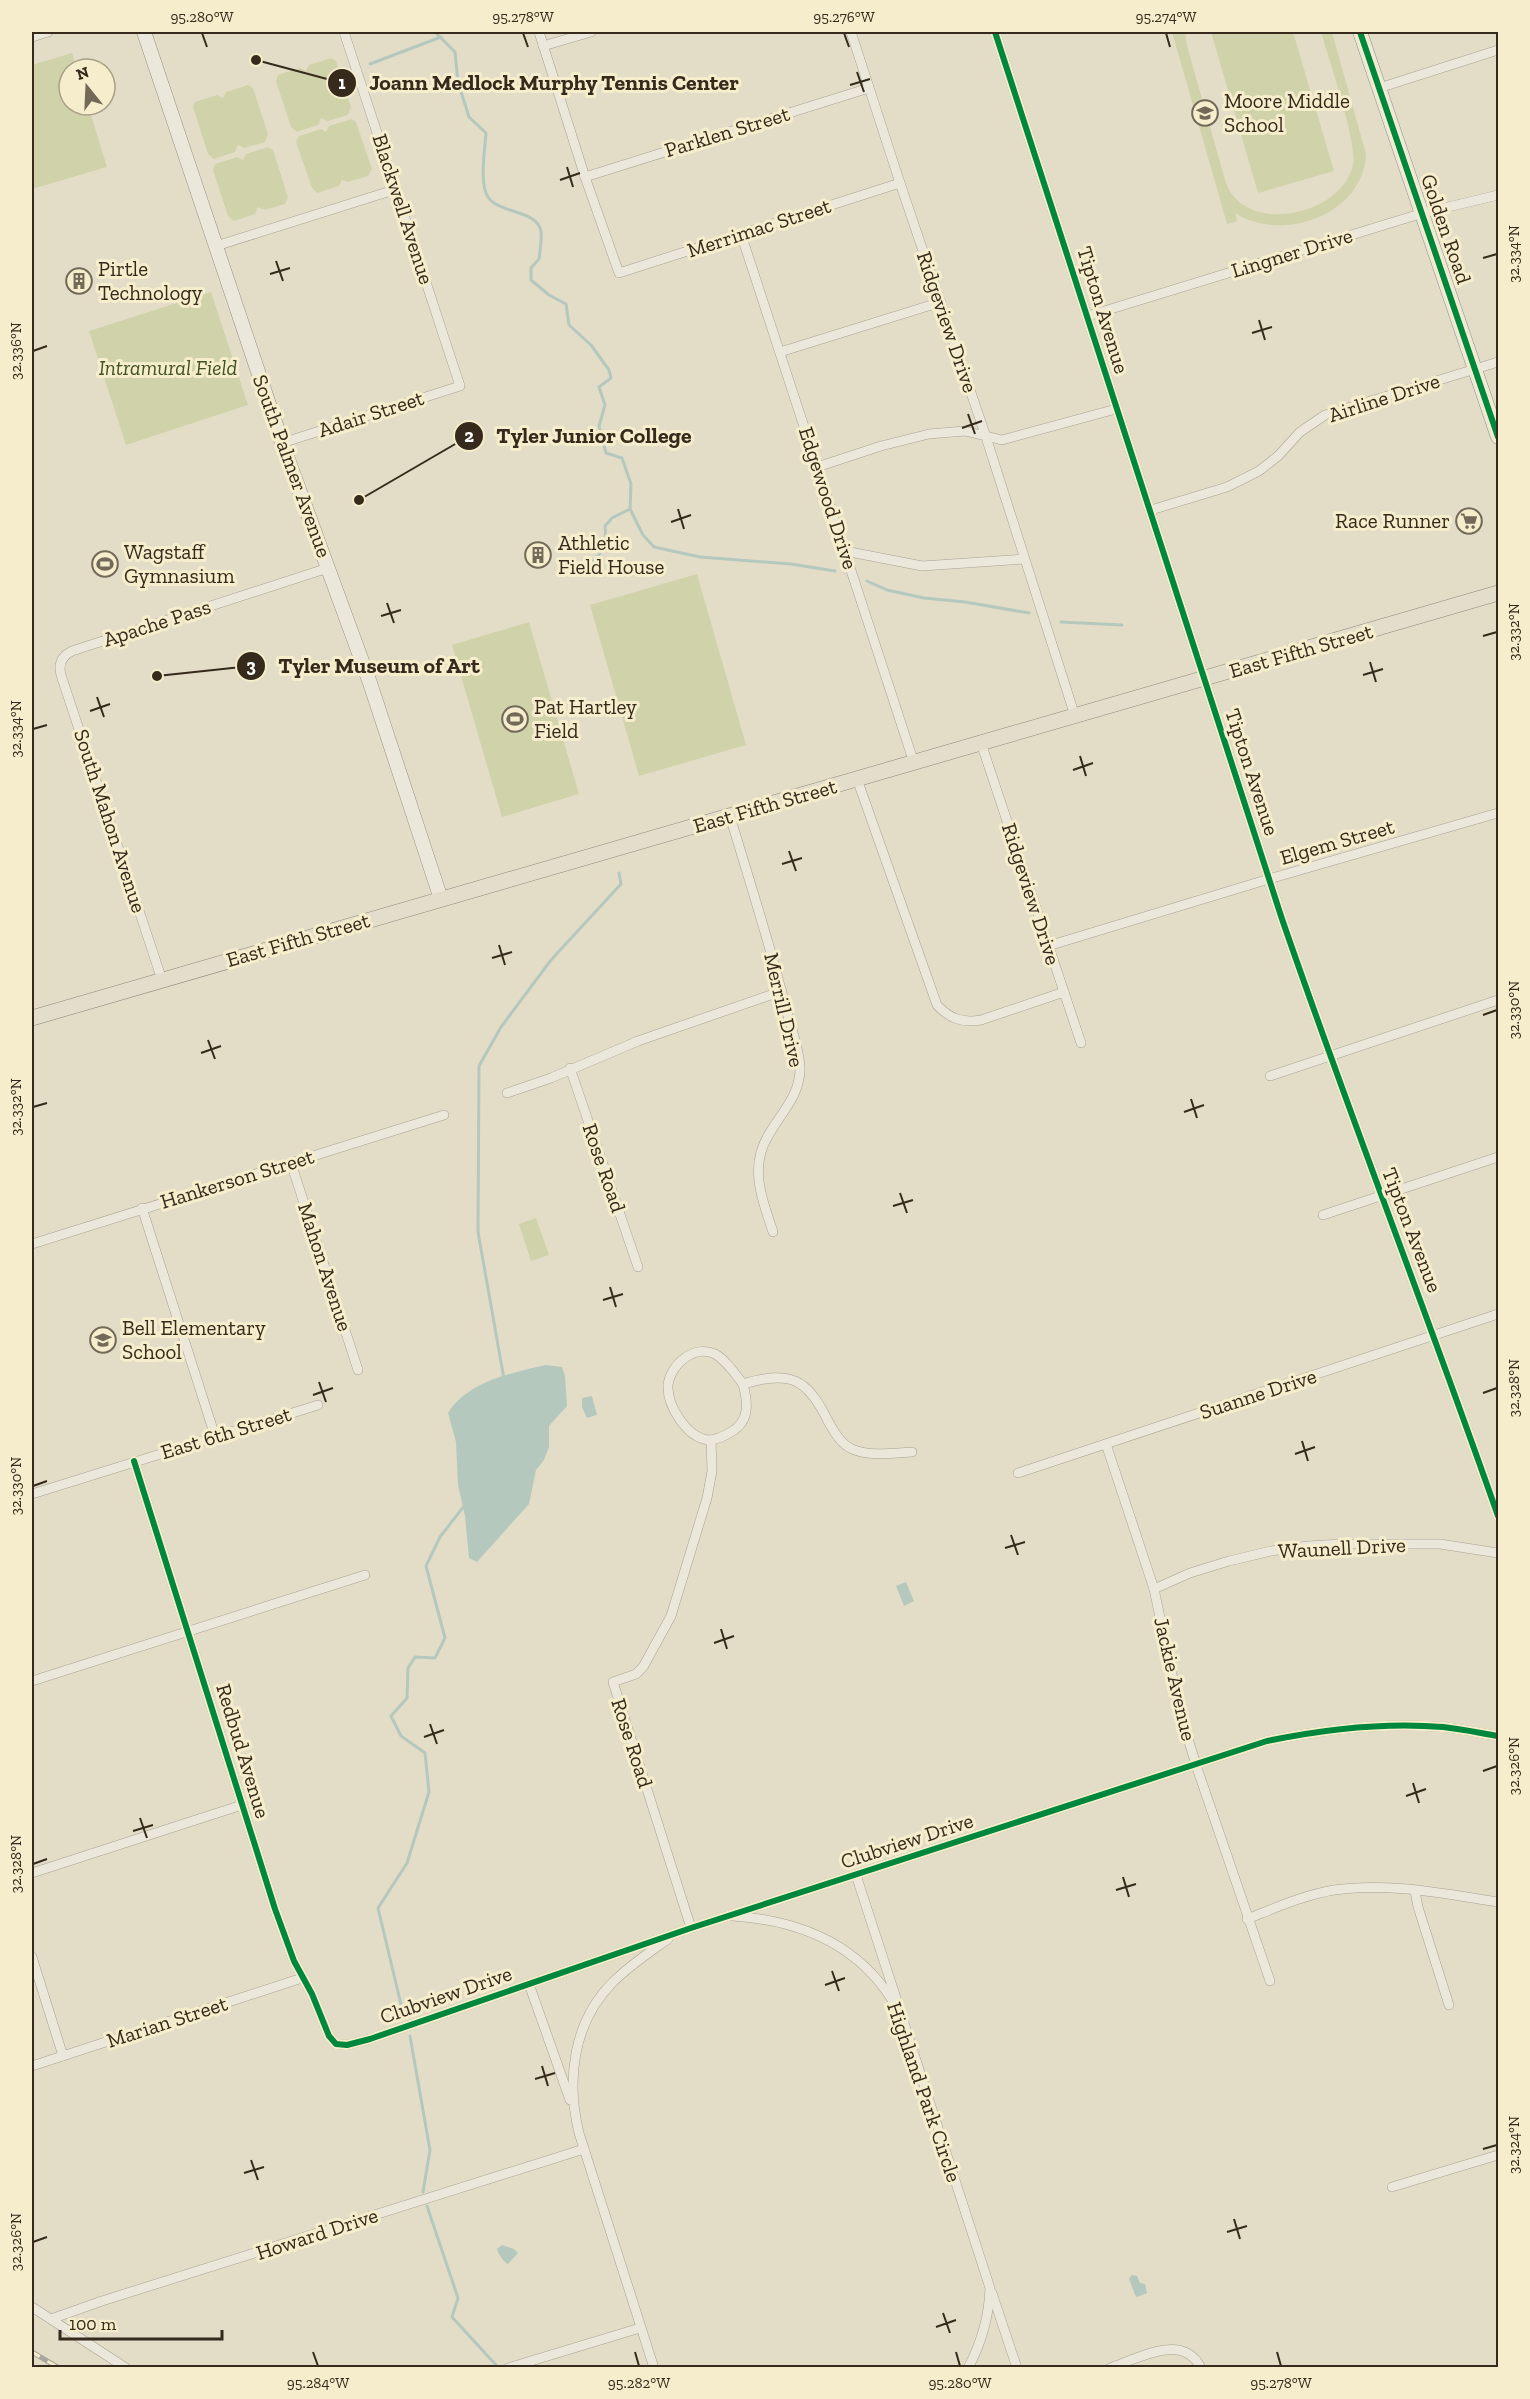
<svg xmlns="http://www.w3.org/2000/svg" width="1530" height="2399" viewBox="0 0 1530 2399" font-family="'Zilla Slab',serif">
<rect width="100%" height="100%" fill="#e3ddc8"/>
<!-- green -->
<g fill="#d0d3aa">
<path d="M1172,32H1185L1187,46L1226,183C1246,236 1341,216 1353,165C1358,144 1328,57 1321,32H1332L1366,154C1364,214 1283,244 1235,213L1237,221L1227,224Z"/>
<path d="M1211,32H1293L1334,171L1258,193Z"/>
<path d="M72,53L77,69H69V105H88L107,167L32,189V65Z"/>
<path d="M331,58L336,61L351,107L348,115L328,121L321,118L318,125L297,132L291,127L276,81L278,75L300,68L306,71L309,65Z"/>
<path d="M248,85L253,88L268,134L265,142L244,148L238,145L235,152L214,159L208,154L193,107L195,102L217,95L223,98L226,92Z"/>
<path d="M352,119L356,122L372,169L368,176L348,182L342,180L339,186L317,193L312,188L296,142L299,136L321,129L326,132L329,126Z"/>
<path d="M268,147L273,150L288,197L285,204L265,210L258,207L255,214L234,221L228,216L213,170L215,164L237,157L243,160L246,154Z"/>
<path d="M211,292L248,405L126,445L89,331Z"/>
<path d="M697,574L746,745L639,776L590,605Z"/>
<path d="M529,622L579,794L502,817L452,645Z"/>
<path d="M536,1218L549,1255L531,1261L519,1224Z"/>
</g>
<!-- water -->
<g fill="#b5c8be">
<path d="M546,1365L562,1367L565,1376L567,1406L549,1426V1447L544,1460L536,1470L529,1504L477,1562L469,1558L465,1516L458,1485L456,1442L448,1413C468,1381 512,1373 546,1365Z"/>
<path d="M592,1396L597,1415L587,1418L582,1407V1398Z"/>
<path d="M906,1582L914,1601L904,1606L896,1586Z"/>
<path d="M502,2245L514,2249L518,2253L508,2264C504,2263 498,2253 497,2249Z"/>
<path d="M1132,2275L1137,2276L1140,2283L1145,2284L1147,2293L1137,2297L1135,2295L1129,2279Z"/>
</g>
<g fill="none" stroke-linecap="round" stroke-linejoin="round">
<!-- stream -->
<g stroke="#b5c8be" stroke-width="3">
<path d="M435,32L455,52L458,82L469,117L486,133C485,149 479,184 488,197C499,214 536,209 541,231C542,239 540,251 539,259L531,268V280L549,295L566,304L569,325L591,345L609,370L611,378L599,387L605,405L599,426L606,453L622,458L631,484L630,509L643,535L654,547L700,557L791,564L835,571"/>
<path d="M370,64L441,37"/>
<path d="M582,575L606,546L605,526L612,518L630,509"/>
<path d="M867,581L887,590L924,598L965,602L1029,613"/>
<path d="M1061,622L1122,625"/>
<path d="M504,1379L478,1232L479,1066L501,1027L551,960L621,884L619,873"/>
<path d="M404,2017L378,1908L407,1863L429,1792L425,1753L401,1736L391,1716L407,1698L408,1668L415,1657L435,1658L445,1638L426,1566L440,1537L464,1506"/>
<path d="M410,2036L430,2150L423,2192"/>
<path d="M427,2206L458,2298L452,2317L496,2365"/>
</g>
<!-- street casing -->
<g stroke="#a7a192" stroke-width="10">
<g id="street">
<path d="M539,32L585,177L619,273L900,183"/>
<path d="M851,32L900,183L985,434L1075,716"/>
<path d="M995,32L1282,919C1351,1119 1428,1316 1498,1516"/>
<path d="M32,37L48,32"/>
<path d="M543,46L591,32"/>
<path d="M1379,88L1498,50"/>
<path d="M585,177L869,88"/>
<path d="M741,234L914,763"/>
<path d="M216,246L397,189"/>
<path d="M1088,316L1423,213L1498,195"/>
<path d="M780,352L941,302"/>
<path d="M282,443L460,386L344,32"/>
<path d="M817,467L881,446L929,434L965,431L1002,440L1116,409"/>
<path d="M1151,510L1227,487L1259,471L1278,456L1300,432L1325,415L1498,362"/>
<path d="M845,551L922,566L1024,559"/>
<path d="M981,743L1081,1043"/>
<path d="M857,779L937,1005C950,1019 962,1023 981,1020L1064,992"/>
<path d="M730,816C749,880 770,944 786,1009C791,1027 799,1048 800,1067C801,1102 770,1121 761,1152C753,1179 765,1207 773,1232"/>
<path d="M1048,946L1269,879L1498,813"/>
<path d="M162,980L61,675C58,664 62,656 72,651L328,568"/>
<path d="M570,1068L638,1267"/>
<path d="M1270,1076L1498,1000"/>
<path d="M507,1093L551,1078L638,1041L782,991"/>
<path d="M291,1163L358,1370"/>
<path d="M142,1208L215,1436"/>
<path d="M1323,1215L1498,1157"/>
<path d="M32,1244L444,1115"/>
<path d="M743,1384C748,1403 750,1421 731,1432C724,1436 717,1440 709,1440C687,1438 667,1406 668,1385C670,1365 694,1344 715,1354C726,1360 735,1374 743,1384C790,1370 807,1378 828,1421C834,1432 841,1444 852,1449C870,1457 894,1453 912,1452"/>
<path d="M1106,1444L1154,1589L1180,1712L1196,1765L1270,1981"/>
<path d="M134,1461L275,1909L294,1961L312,1994L329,2036L336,2044L347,2045L370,2039L691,1928L1267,1741C1325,1729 1383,1722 1443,1727C1462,1729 1480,1733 1498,1736"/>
<path d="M1018,1473L1498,1314"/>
<path d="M32,1494L318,1405"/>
<path d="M1154,1589L1190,1573L1229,1561L1271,1551L1308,1546L1342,1544H1440L1498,1553"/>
<path d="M32,1681L365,1575"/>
<path d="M32,1873L242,1805"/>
<path d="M856,1875L896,1998"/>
<path d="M1415,1891L1418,1907L1449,2005"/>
<path d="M733,1916C808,1921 870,1950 903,2020L990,2288C989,2317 982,2342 968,2368"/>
<path d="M1247,1919C1275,1908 1304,1895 1334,1890C1388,1882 1445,1894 1498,1902"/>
<path d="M691,1928L613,1682L636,1674L643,1667L671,1616L707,1498L712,1471L711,1440"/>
<path d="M32,1957L63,2056"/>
<path d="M529,1984L570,2100"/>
<path d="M32,2066L302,1978"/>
<path d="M1392,2187L1498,2155"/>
<path d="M992,2293L1017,2368"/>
<path d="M32,2307L126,2368"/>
<path d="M51,2319L102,2301L584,2149"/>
<path d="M508,2368L640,2328"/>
<path d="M654,2368L579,2133C566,2080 573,2022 613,1982C630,1965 650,1952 668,1939"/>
<path d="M1110,2368C1139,2358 1183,2332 1201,2368"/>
</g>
</g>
<!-- secondary casing -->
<g stroke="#979082" stroke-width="15">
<g id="secondary">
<path d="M144,32L282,443L370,683L441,899"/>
<path d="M1360,32L1498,437"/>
</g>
</g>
<!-- primary casing -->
<g stroke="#8d8779" stroke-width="16">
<path id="primary" d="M32,1018L1498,593"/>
</g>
<!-- street -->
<use href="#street" stroke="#ebe7da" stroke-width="9"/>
<!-- secondary -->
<use href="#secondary" stroke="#ebe7da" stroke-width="14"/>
<!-- primary -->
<use href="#primary" stroke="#e3ddcb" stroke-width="15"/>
<!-- rail casing -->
<g stroke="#aaa69b" stroke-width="5">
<path id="rail" d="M32,2352L59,2368"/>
</g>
<!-- rail -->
<use href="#rail" stroke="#f5edcc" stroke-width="3" stroke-dasharray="9" stroke-linecap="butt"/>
<!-- cycleway casing -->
<g stroke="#f5edcc" stroke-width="10">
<g id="cycleway">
<path d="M995,32L1282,919C1351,1119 1428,1316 1498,1516"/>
<path d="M1360,32L1498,437"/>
<path d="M134,1461L275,1909L294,1961L312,1994L329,2036L336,2044L347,2045L370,2039L691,1928L1267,1741C1325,1729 1383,1722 1443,1727C1462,1729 1480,1733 1498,1736"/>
</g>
</g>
<!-- cycleway -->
<use href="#cycleway" stroke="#00873e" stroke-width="6"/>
</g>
<!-- ticks -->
<path fill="none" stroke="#352a1b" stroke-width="2" d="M202,33L207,47M523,33L528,47M844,33L849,47M1166,33L1170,47M857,72L864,92M850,85L870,79M567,167L573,187M560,180L580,173M1483,258L1497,254M276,261L283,281M270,274L290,268M1259,320L1265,340M1252,333L1272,327M33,351L47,346M968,414L975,434M962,428L982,421M678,509L684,529M671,522L691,515M387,603L394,623M381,616L401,610M1483,636L1497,632M1370,662L1376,682M1363,675L1383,669M97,697L104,717M90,711L110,704M33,729L47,725M1080,756L1086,776M1073,770L1093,763M789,851L796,871M782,864L802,858M499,945L505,965M492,958L512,952M1483,1015L1497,1010M208,1040L215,1059M201,1053L221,1046M1191,1099L1197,1118M33,1107L47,1103M1184,1112L1204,1105M900,1193L907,1213M893,1206L913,1200M610,1287L616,1307M603,1300L623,1294M319,1382L326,1402M1483,1393L1497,1388M313,1395L333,1388M1302,1441L1308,1461M1295,1454L1315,1447M33,1486L47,1481M1011,1535L1018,1555M1005,1548L1025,1542M721,1629L727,1649M714,1643L734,1636M430,1724L437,1744M424,1737L444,1730M1483,1771L1497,1766M1413,1783L1419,1803M1406,1796L1426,1789M140,1818L147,1838M133,1831L153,1825M33,1864L47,1859M1123,1877L1129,1897M1116,1890L1136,1884M832,1971L839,1991M825,1985L845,1978M542,2066L548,2086M535,2079L555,2073M1483,2149L1497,2145M251,2160L258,2180M244,2173L264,2167M1234,2219L1240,2239M1227,2232L1247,2226M33,2242L47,2237M943,2313L950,2333M936,2327L956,2320M313,2352L318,2366M635,2352L639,2366M956,2352L960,2366M1277,2352L1281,2366"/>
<!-- icons -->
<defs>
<g id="school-ring" transform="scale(1.35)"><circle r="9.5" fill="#f5edcc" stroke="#726958" stroke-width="1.5"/><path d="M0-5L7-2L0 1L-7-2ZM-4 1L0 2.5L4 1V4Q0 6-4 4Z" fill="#726958"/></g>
<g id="building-ring" transform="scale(1.35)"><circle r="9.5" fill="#f5edcc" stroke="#726958" stroke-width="1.5"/><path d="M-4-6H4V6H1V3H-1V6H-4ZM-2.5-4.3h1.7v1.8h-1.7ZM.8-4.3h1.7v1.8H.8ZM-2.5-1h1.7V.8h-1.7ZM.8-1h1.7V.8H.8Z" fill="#726958"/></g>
<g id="supermarket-ring" transform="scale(1.35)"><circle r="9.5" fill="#f5edcc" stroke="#726958" stroke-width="1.5"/><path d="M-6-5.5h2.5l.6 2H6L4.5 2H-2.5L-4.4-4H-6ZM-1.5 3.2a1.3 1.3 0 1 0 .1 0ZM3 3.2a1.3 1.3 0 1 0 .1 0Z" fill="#726958"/></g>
<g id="stadium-ring" transform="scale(1.35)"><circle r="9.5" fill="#f5edcc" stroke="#726958" stroke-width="1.5"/><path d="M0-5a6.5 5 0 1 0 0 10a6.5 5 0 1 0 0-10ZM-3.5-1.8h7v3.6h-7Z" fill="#726958"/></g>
</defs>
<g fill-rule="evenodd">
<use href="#school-ring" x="1205" y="113"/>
<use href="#building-ring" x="79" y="281"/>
<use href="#supermarket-ring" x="1469" y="521"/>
<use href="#building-ring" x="538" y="555"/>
<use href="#stadium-ring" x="105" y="564"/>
<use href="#stadium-ring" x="515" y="719"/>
<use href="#school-ring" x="103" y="1340"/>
</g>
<g text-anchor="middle" stroke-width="6" stroke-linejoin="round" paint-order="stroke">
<!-- poi labels -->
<g font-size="21" fill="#352a1b" stroke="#f5edcc" text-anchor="start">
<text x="1224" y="108">Moore Middle<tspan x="1224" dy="24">School</tspan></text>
<text x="98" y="276">Pirtle<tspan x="98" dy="24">Technology</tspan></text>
<text x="1450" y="528" text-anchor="end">Race Runner</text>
<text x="558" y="550">Athletic<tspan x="558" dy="24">Field House</tspan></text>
<text x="124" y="559">Wagstaff<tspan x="124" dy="24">Gymnasium</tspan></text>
<text x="534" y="714">Pat Hartley<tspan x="534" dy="24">Field</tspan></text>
<text x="122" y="1335">Bell Elementary<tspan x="122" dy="24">School</tspan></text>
</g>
<!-- street labels -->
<g font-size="21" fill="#352a1b" stroke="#f5edcc">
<text transform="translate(727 132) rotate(-17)" y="7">Parklen Street</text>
<text transform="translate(403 209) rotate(72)" y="7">Blackwell Avenue</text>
<text transform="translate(759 228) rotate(-18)" y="7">Merrimac Street</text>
<text transform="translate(1446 229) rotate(71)" y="7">Golden Road</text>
<text transform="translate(1292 253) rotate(-17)" y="7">Lingner Drive</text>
<text transform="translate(1103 310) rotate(73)" y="7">Tipton Avenue</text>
<text transform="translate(947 322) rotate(71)" y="7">Ridgeview Drive</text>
<text transform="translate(1384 398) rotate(-18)" y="7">Airline Drive</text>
<text transform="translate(371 414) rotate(-18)" y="7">Adair Street</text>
<text transform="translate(292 466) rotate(70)" y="7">South Palmer Avenue</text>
<text transform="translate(828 498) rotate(72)" y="7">Edgewood Drive</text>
<text transform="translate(157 623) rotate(-18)" y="7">Apache Pass</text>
<text transform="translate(1301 651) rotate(-16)" y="7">East Fifth Street</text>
<text transform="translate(1252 772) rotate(72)" y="7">Tipton Avenue</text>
<text transform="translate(765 806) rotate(-16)" y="7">East Fifth Street</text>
<text transform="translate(110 821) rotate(72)" y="7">South Mahon Avenue</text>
<text transform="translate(1337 842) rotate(-16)" y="7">Elgem Street</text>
<text transform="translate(1031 894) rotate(72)" y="7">Ridgeview Drive</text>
<text transform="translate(298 940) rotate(-16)" y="7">East Fifth Street</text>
<text transform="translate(784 1010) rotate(77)" y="7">Merrill Drive</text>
<text transform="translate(604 1168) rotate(71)" y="7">Rose Road</text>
<text transform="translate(237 1179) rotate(-17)" y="7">Hankerson Street</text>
<text transform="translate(1412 1230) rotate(69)" y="7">Tipton Avenue</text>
<text transform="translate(325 1267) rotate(72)" y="7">Mahon Avenue</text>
<text transform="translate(1258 1394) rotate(-18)" y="7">Suanne Drive</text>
<text transform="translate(226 1433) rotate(-17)" y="7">East 6th Street</text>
<text transform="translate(1342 1548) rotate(-3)" y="7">Waunell Drive</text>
<text transform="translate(1175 1679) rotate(77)" y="7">Jackie Avenue</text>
<text transform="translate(632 1743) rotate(72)" y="7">Rose Road</text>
<text transform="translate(243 1751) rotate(73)" y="7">Redbud Avenue</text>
<text transform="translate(907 1841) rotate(-18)" y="7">Clubview Drive</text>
<text transform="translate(446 1995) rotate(-19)" y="7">Clubview Drive</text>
<text transform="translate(167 2022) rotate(-18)" y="7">Marian Street</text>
<text transform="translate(924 2092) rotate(71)" y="7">Highland Park Circle</text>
<text transform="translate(317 2234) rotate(-18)" y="7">Howard Drive</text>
</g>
<!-- park labels -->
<g font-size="21" font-style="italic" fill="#415121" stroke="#f5edcc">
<text x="168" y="375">Intramural Field</text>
</g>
</g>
<!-- callouts -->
<path fill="none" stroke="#352a1b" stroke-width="2" d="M256 60L342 83M359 500L469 436M157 676L251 666"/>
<g fill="#352a1b" stroke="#f5edcc" stroke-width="2">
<circle cx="256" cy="60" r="6"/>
<circle cx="359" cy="500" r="6"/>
<circle cx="157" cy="676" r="6"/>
<circle cx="342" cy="83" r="15"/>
<circle cx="469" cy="436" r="15"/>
<circle cx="251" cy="666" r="15"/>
</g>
<g font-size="18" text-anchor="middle" font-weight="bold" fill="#fff">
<text x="342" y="89">1</text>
<text x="469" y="442">2</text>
<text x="251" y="672">3</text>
</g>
<g font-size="22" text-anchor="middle" font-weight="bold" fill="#352a1b" stroke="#f5edcc" stroke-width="6" stroke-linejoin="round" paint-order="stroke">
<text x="554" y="90">Joann Medlock Murphy Tennis Center</text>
<text x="594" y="443">Tyler Junior College</text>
<text x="379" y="673">Tyler Museum of Art</text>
</g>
<!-- border -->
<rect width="1530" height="2399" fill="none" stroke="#f5edcc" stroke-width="66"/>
<!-- north arrow -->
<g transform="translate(87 87) rotate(342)"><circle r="28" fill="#f5edcc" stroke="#a89f85" stroke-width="1.5"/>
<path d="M0-4.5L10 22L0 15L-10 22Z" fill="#726958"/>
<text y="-9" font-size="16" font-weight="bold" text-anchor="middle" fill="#352a1b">N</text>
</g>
<!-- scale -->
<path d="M60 2330v9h162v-9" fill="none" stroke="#352a1b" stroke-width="3"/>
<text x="69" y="2330" font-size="18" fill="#352a1b" stroke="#f5edcc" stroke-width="4.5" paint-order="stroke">100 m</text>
<rect x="33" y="33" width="1464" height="2333" fill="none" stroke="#352a1b" stroke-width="2"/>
<g font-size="15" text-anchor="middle" fill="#352a1b">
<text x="202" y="22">95.280°W</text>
<text x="523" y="22">95.278°W</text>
<text x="844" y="22">95.276°W</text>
<text x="1166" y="22">95.274°W</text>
<text transform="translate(1514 254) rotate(-90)" y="5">32.334°N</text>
<text transform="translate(16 351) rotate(-90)" y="5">32.336°N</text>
<text transform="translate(1514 632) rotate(-90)" y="5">32.332°N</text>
<text transform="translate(16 729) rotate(-90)" y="5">32.334°N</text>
<text transform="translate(1514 1010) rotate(-90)" y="5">32.330°N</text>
<text transform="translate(16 1107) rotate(-90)" y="5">32.332°N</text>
<text transform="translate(1514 1388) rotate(-90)" y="5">32.328°N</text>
<text transform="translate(16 1486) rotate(-90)" y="5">32.330°N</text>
<text transform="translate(1514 1766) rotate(-90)" y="5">32.326°N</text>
<text transform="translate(16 1864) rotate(-90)" y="5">32.328°N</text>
<text transform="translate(1514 2145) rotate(-90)" y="5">32.324°N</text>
<text transform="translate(16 2242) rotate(-90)" y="5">32.326°N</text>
<text x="318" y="2388">95.284°W</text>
<text x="639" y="2388">95.282°W</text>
<text x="960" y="2388">95.280°W</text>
<text x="1281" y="2388">95.278°W</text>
</g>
</svg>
